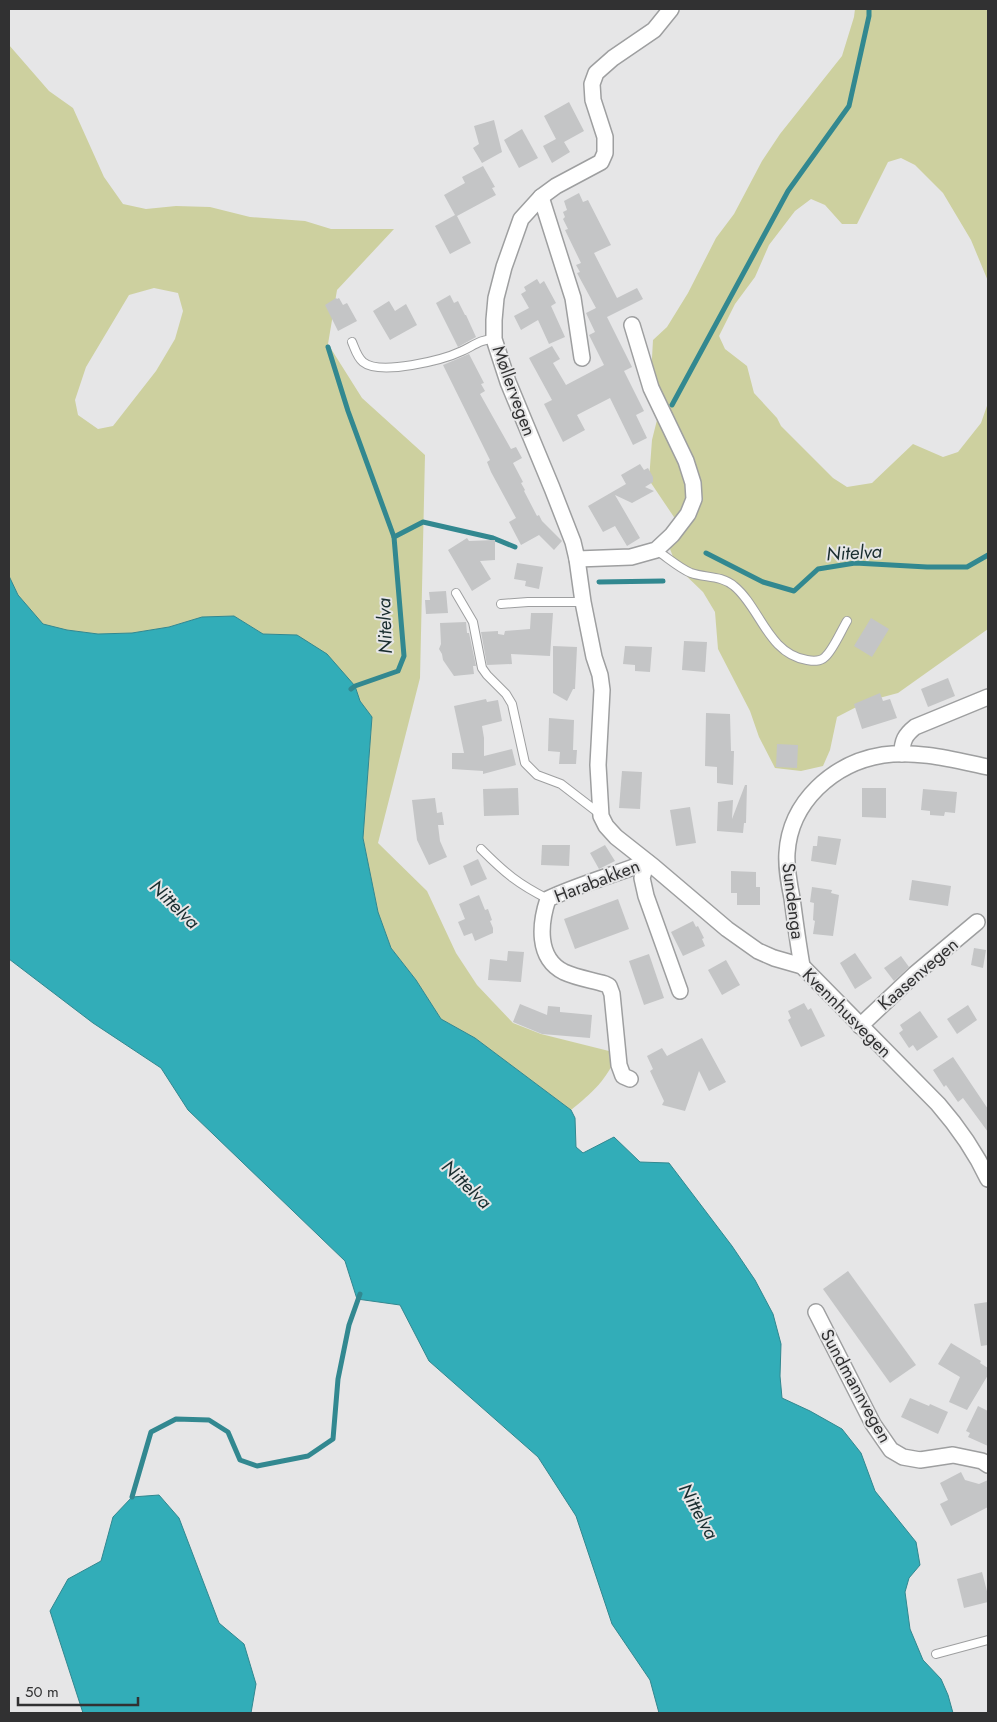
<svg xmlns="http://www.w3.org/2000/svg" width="997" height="1722" viewBox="0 0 997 1722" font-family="Jost,sans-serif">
<rect width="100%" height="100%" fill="#e6e6e7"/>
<!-- green -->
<g fill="#cdd09f" fill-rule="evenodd">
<path d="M855,9H988V281L971,240L943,193L915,165L901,158L888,162L857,224H842L825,205L811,199L795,211L769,245L755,277L735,304L719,336L725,349L747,366L754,393L777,418L781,426L833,478L847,487L872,483L913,444L943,457L958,452L981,423L988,403V629L898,693L868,701L837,717L830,750L823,766L801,771L775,768L759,737L750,711L718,649L715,612L703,592L677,567L670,549L680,526L649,480L652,440L660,408L651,376L653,340L667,327L688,293L716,238L734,214L762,161L780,134L842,56L854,17Z"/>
<path d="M9,45L49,91L73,108L104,177L123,204L146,209L176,206L210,207L250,217L305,221L331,229H394L337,290L328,344L362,398L425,455L420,678L378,843L427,891L456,953L477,985L513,1023L541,1034L617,1053C609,1078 591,1094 571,1110L475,1038L441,1019L416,980L391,948L378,912L363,838L372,717L360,701L355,686L297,635L263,634L234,616L202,617L169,627L132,633L98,634L67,630L43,625L18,595L9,576ZM154,288L178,293L183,311L175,339L156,371L113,426L98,429L78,415L75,400L86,367L129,295Z"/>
</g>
<!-- water -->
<g fill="#32adb8" stroke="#328890">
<path d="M9,576L18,595L43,624L67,630L98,634L132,633L169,627L202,617L234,616L263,634L297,635L327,654L355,686L360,701L372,717L363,838L378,912L391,948L416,980L441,1019L475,1038L571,1110L575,1118L576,1147L583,1153L614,1137L640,1162L669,1163L732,1246L755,1280L773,1314L781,1344L780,1376L782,1398L810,1411L842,1429L861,1453L875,1491L916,1542L920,1565L909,1578L905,1592L910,1629L923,1660L941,1679L948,1695L953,1713H659L650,1680L612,1624L576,1516L538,1457L429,1361L400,1305L357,1299L345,1261L188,1110L161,1068L93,1023L9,959Z"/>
<path d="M159,1495L179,1518L219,1623L244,1644L256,1684L251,1713H83L50,1611L68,1579L101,1561L113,1517L132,1497Z"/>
</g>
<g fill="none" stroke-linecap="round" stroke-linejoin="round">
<!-- stream -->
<g stroke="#328890" stroke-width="5">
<path d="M328,347L348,411L394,537"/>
<path d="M672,405L788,191L849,106L869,16V9"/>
<path d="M706,553L763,582L794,591L818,569L855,563L927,567H967L988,555"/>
<path d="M599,582L663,581"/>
<path d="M351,689L355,686L398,671L404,656L394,537L423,522L493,538L515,547"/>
<path d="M132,1497L151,1432L176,1419L209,1420L228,1432L240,1460L257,1466L308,1456L333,1439L338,1379L349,1325L360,1294"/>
</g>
</g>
<!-- building -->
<g fill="#c4c5c6">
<path d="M569,102L584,131L564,142L570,152L552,163L543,146L556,139L544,116Z"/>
<path d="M494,120L502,152L482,163L473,148L479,144L474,126Z"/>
<path d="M522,129L538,158L519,168L504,140Z"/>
<path d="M483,166L495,187L492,188L496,195L457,216L471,243L450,254L435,226L455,215L444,195L465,183L462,177Z"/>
<path d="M579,193L583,202L588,200L611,245L594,253L617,298L637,288L643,299L607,317L632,367L624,371L644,411L636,415L647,438L633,445L610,398L577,415L585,430L563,442L544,404L552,400L529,358L552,346L560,359L553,363L566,385L604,365L589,335L595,332L586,313L596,308L577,273L580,272L576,265L581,263L565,230L568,229L563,219L565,217L563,212L567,210L564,201Z"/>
<path d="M537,279L540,284L544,281L556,303L551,306L565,337L549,344L538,320L521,330L514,316L529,308L521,294L526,291L524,287Z"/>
<path d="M450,295L454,303L458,301L465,315H466L476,337L458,347L436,303Z"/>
<path d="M336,298L337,299L339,298L343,305L347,303L357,321L338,331L325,305Z"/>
<path d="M389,301L395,311L406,304L417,325L390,340L373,311Z"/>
<path d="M469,354L484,383L481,384L485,391L480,394L511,449L516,447L522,458L513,463L523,482L521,483L525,490L524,491L537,516L539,515L542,521L562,541L554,550L539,535L521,545L509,522L516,518L491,472L487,462L490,460L443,365Z"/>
<path d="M640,464L644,470L648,468L653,477V482L645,487L654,491L632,503L615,495L640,538L627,546L615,526L603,532L588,506L626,484L621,475Z"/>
<path d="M467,538L469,541L495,540V560L480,561L491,579L472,591L448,550Z"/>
<path d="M517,563L543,567L539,589L525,586L526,581L514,579Z"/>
<path d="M446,591L448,613L426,614L425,600H430L429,592Z"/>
<path d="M531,613H553L550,656L511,654L512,664L487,665L481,632L498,631V634L504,635L505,631L530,629Z"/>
<path d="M871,618L889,629L872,657L854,646Z"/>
<path d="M466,622L467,633H469L476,666H473L474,674L454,676L443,660L442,654L439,649L441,644L440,623Z"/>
<path d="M684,641L707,642L705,672L682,670Z"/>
<path d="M553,646L577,647L575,689H573L567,701L553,693Z"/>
<path d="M625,646L652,647L650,672L635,671V665L623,664Z"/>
<path d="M948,678L955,696L928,707L921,689Z"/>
<path d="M880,693L883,701L890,699L897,718L862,729L854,704Z"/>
<path d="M486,699L487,702L498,700L502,721L482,726L484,738V756L512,749L516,765L483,774V771L452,769V753H464L454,706Z"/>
<path d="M706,713L730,714L731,751H734L733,785L717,783V767L705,766Z"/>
<path d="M549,718L574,720L573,750H577L576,764H559L560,752L548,751Z"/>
<path d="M777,744L798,745L797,768L776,767Z"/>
<path d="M622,771L642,772L640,809L619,808Z"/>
<path d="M745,785H747L746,823H744L743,833L717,831L718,802L733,800L732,819Z"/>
<path d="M518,788L519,815L484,816L483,789Z"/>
<path d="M862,788H886V818L862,817Z"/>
<path d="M923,789L957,792L955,813L945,812L944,816L930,815V811L921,810Z"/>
<path d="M435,798L437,813L442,812L444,825H438L440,841L447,857L429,865L417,840L412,800Z"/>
<path d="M690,807L696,843L676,846L670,810Z"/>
<path d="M818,836L841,839L836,865L811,861L813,846H817Z"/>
<path d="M542,845H570L569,866L541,865Z"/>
<path d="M605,845L615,861L599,869L590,853Z"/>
<path d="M478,859L487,879L471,886L463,866Z"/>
<path d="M731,871L756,872V887H760V905H737V893H731Z"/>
<path d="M912,880L951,886L948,906L909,900Z"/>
<path d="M812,887L832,890L831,893L839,895L833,936L813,934L815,921L813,920L814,903L810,902Z"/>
<path d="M479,895L485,910L488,909L492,920L490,921L493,928V933L475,941L472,933L464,936L458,922L465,919L459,904Z"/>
<path d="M618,899L629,929L575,949L564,919Z"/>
<path d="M693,921L696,927L698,926L704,938L702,939L705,946L683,956L671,932Z"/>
<path d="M974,948L986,950L983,968L971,965Z"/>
<path d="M508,951L524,952L521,982L488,980L490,959L507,961Z"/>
<path d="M855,953L872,978L855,989L840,963Z"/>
<path d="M649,954L664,998L644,1005L629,961Z"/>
<path d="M901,956L909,967L894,981L884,968Z"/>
<path d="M726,960L740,985L722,995L708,970Z"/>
<path d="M804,1003L808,1010L811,1008L825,1036L801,1047L788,1020L791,1018L788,1011Z"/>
<path d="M520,1004L547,1015L548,1006L560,1007V1012L592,1015L590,1038L542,1034L513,1022Z"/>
<path d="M968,1005L977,1020L957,1034L947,1019Z"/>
<path d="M920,1011L938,1037L917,1051L913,1045L909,1048L899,1033L903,1030L900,1025Z"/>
<path d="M702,1038L726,1082L709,1091L699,1071L685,1111L662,1105L664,1101L650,1071L653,1069L647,1056L662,1048L667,1056Z"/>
<path d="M953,1057L988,1109V1132L963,1098L958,1102L946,1085L944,1087L933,1070Z"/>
<path d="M848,1271L916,1365L890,1383L823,1289Z"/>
<path d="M988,1302V1345L981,1346L974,1304Z"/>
<path d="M951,1343L981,1361L980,1363L988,1368V1375L967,1410L949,1402L960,1377L938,1364Z"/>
<path d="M910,1398L929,1406L930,1404L948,1412L938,1434L901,1417Z"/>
<path d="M978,1406L988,1411V1446L968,1437L970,1433L966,1431Z"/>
<path d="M961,1472L965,1480L979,1484L988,1480V1507L951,1526L940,1504L948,1500L940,1483Z"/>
<path d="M982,1572L988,1595V1602L964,1608L957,1579Z"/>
</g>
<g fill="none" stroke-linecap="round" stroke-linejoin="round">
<!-- lane casing -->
<g stroke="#9e9fa0" stroke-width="10">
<g id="lane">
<path d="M352,342C355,349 357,357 363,362C380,376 443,360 462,351C473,346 481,339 494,339"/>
<path d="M656,550C667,557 679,568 691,573C705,578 721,575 734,586C760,607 768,654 807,660C813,661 820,662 825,657C833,650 841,631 847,621"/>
<path d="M456,593L473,622L482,668L487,675L506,694L512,704L525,763L537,775L561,784L600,814"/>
<path d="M501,604L528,602H583"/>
<path d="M481,849C505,873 518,884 548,899"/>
<path d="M936,1654L988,1640"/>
</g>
</g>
<!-- street casing -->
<g stroke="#9e9fa0" stroke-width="18">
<g id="street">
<path d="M671,9L654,30L613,58L596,73L592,84L593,100L605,137V153L601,162L556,186L541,197L521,219L504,267L496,298L494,320V339L508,382L552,488L573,542L577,559L583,602L594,657L600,675L602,690L598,765L601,816L606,826L616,837L654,867L727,929L758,951L774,958L802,966L938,1104C958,1127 975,1151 988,1179"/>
<path d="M541,197L573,298L582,358"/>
<path d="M577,559L631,557L656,550L672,535L688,514L694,499L693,483L686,461L651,388L632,325"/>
<path d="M902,754C902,741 905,735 915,727L988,697"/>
<path d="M647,862L642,878L646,896L680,991"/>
<path d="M802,966C798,943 795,921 792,898C789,883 786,868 787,853C790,802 833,763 883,755C918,750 954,760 988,767"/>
<path d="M860,1026L915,974L977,922"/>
<path d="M630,1079L623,1076L619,1065L612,994L609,986L605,984C592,980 577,978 564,972C536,958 540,923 548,899C580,884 614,875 647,862"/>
<path d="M816,1312L873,1424L891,1450L903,1457L920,1460L953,1455L982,1461L988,1465"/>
</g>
</g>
<!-- lane -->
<use href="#lane" stroke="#fff" stroke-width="8"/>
<!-- street -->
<use href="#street" stroke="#fff" stroke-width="15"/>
</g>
<g text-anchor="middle" stroke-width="4" stroke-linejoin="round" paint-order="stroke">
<!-- street labels -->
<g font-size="18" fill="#313132" stroke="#e6e6e7">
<text transform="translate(514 391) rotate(70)" y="6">Møllervegen</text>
<text transform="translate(597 881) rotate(-21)" y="6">Harabakken</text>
<text transform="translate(793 901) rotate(83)" y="6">Sundenga</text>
<text transform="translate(918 974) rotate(-41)" y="6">Kaasenvegen</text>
<text transform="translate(847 1013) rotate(45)" y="6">Kvennhusvegen</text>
<text transform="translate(856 1386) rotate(61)" y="6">Sundmannvegen</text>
</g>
<!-- water labels -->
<g font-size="19" font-style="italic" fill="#192d2f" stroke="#e6e6e7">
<text transform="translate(854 552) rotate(-3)" y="7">Nitelva</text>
<text transform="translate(384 626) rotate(-92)" y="7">Nitelva</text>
<text transform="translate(175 904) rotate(44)" y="7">Nittelva</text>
<text transform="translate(467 1184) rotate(44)" y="7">Nittelva</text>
<text transform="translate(699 1511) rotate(61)" y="7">Nittelva</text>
</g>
</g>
<!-- border -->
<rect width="997" height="1722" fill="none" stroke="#313132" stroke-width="20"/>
<!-- scale -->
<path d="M18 1697v8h120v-8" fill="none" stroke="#313132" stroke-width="2.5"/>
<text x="25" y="1697" font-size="15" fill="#313132" stroke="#e6e6e7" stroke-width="4" paint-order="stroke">50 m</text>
</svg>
